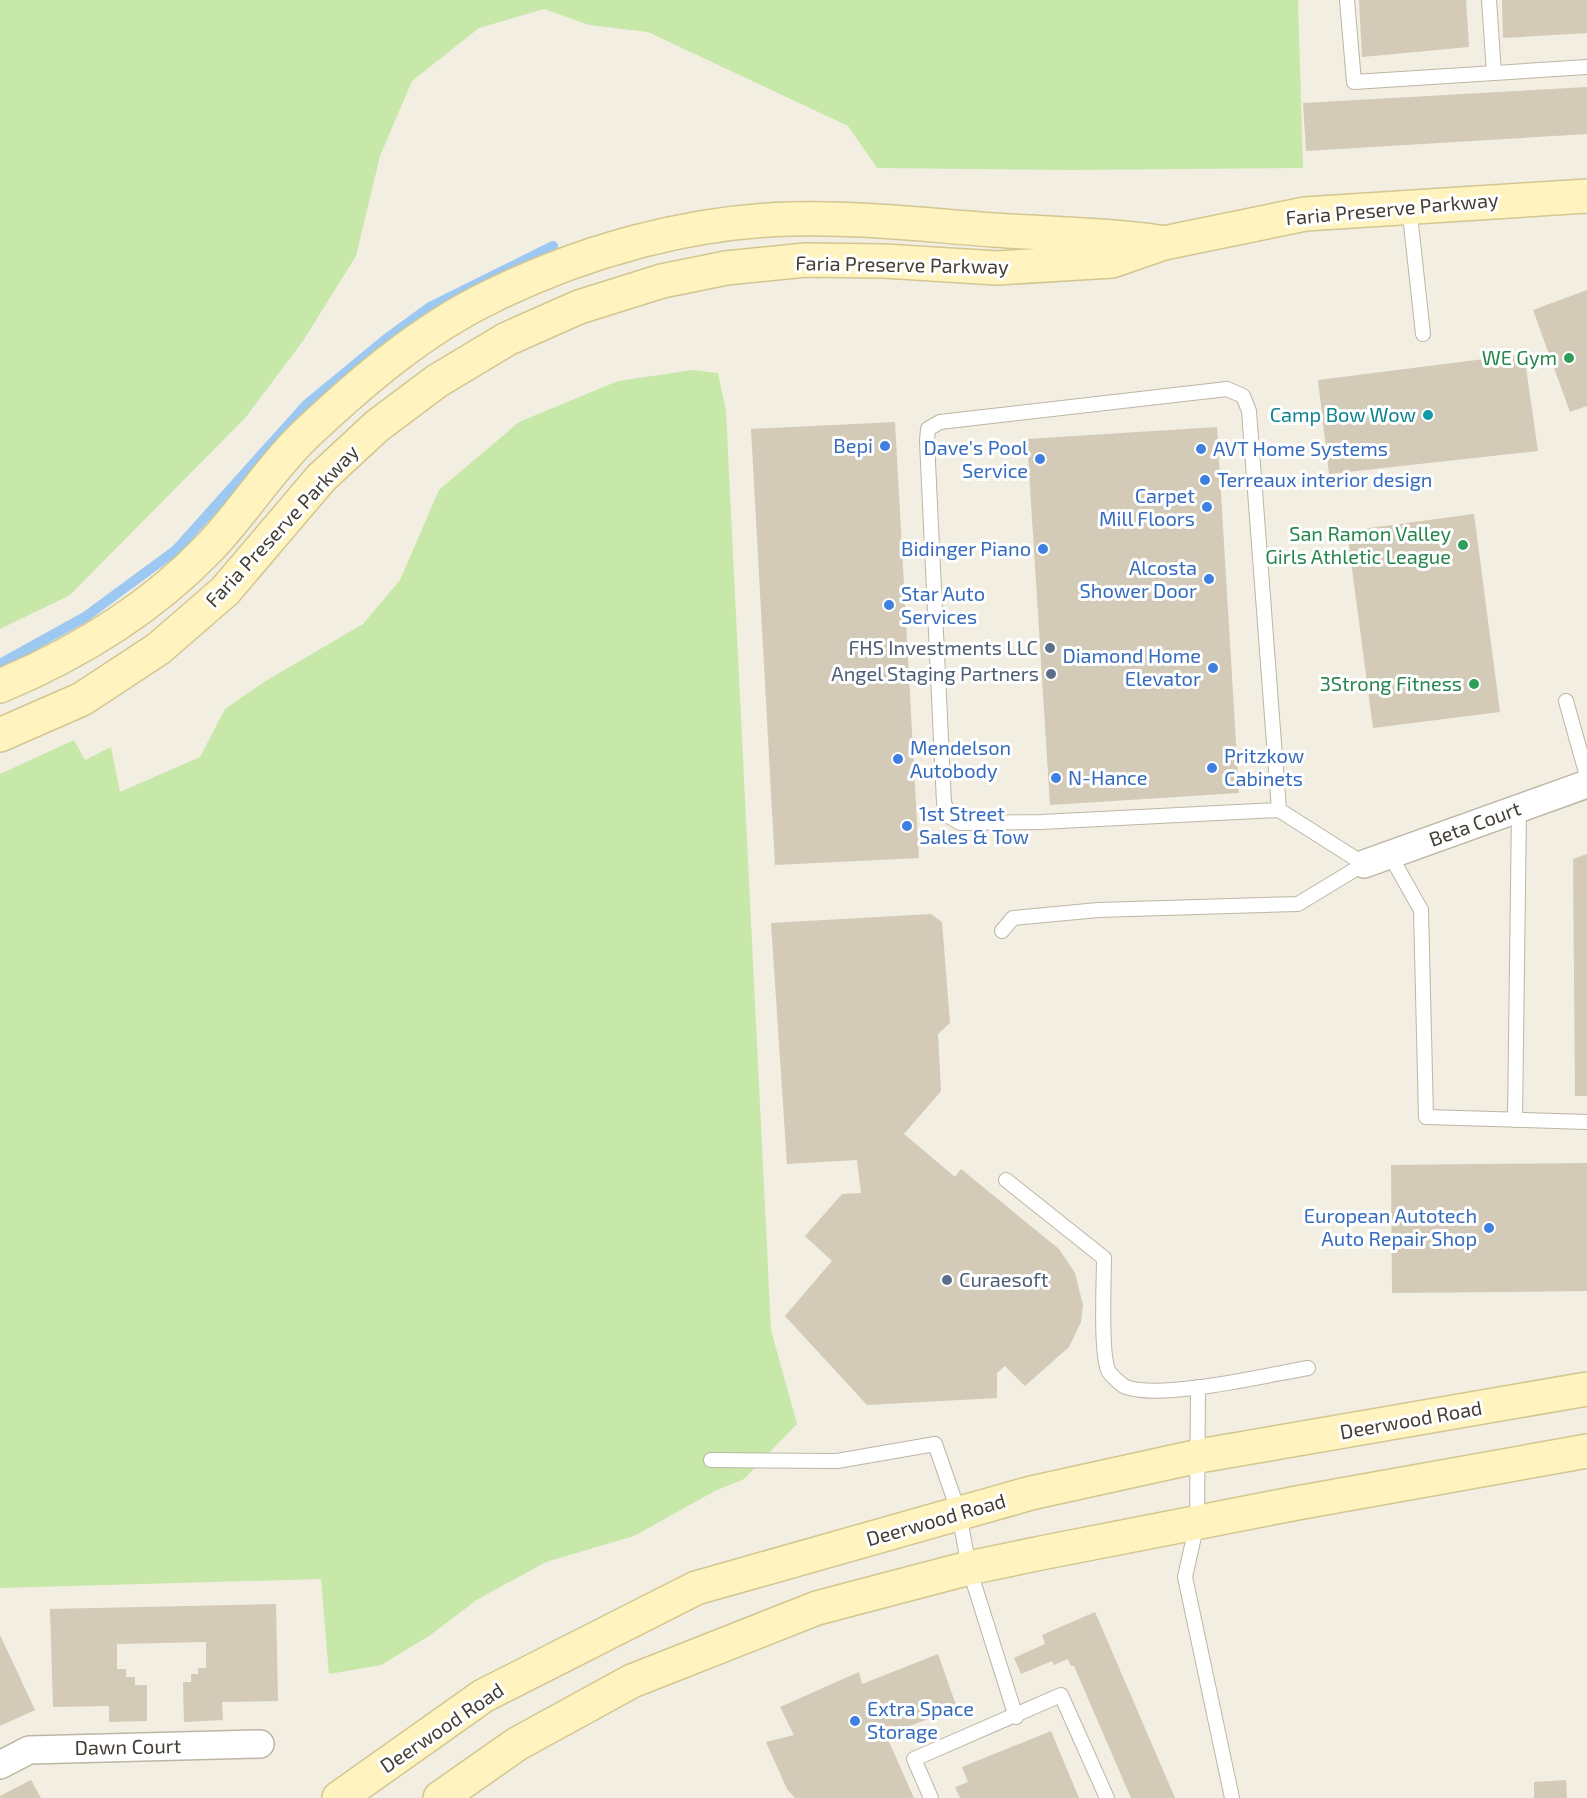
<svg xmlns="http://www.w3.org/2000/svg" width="1587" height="1798" viewBox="0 0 1587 1798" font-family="'Exo 2',sans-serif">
<rect width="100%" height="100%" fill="#f2eee2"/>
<!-- green -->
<g fill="#c7e8a9">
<path d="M0,0H1298L1303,168L1073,170L877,168L848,126L648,32L589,25L544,9L479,28L412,81L380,156L356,256L303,341L246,417L70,595L0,629Z"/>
<path d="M693,370L718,373L726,411L771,1330L797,1424L744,1479L715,1491L634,1536L546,1562L478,1599L429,1636L381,1665L329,1674L321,1579L0,1588V774L74,740L85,760L111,747L120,792L200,757L225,709L264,682L363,624L400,580L439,490L519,422L618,381Z"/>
</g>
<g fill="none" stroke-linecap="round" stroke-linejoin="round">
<!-- stream -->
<path stroke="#9cc8f1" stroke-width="10" d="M0,664L85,617L176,550L307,404L386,339L430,307L553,246"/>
</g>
<!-- building -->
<g fill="#d3cab7">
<path d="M1359,0H1466L1469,47L1362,57Z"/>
<path d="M1502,0H1587V33L1503,38Z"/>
<path d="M1587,87V134L1306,151L1303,103Z"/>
<path d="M1587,290V406L1570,412L1533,310Z"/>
<path d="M1524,354L1538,451L1329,474L1318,380Z"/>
<path d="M895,422L919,858L775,865L751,429Z"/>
<path d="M1217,427L1239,793L1050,805L1027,439Z"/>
<path d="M1474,514L1500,712L1373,728L1347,531Z"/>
<path d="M1587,854V1096H1575L1573,859Z"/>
<path d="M931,914L942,922L950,1023L938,1034L941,1091L904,1134L955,1177L961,1169L1059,1249L1075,1273L1083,1305L1081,1322L1069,1347L1025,1386L1005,1366L997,1373V1398L867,1405L785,1316L832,1261L805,1236L842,1194L861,1193L857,1160L787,1164L771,923Z"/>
<path d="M1587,1163V1291L1392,1293L1391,1165Z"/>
<path d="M276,1604L278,1701L222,1702L223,1720L184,1722L183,1682H191V1674H198V1668H206V1642L117,1644V1669H126V1677H135V1685H147V1721L109,1722V1706L53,1707L50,1609Z"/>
<path d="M1095,1612L1175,1798H1131L1074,1666H1071L1068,1659L1054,1665L1052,1661L1021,1674L1014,1658L1045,1644L1042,1635Z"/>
<path d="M0,1635L35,1710L0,1726Z"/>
<path d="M938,1654L957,1708L886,1735L914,1798H795L787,1789L766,1742L794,1735L780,1707L859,1672L862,1684Z"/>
<path d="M1051,1731L1079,1798H960L955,1787L968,1782L962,1767Z"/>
<path d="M31,1780L41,1798H0V1796Z"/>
<path d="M1566,1780L1567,1798H1534V1782Z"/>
</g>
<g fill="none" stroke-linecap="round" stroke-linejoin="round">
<!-- lane casing -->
<g stroke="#bdb6a5" stroke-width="16">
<g id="lane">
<path d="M1347,0L1354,82L1587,67"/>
<path d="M1489,0L1494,73"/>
<path d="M1409,206L1423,334"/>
<path d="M1566,701L1587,776"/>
<path d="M1390,855L1421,910L1426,1117L1587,1122"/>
<path d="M1002,931L1013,918L1098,910L1298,904L1364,864L1279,810L1041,822L960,823L950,817L944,803L927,441L928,429L940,422L1227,389L1243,396L1249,411L1279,810"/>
<path d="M1515,1120L1519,809"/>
<path d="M1006,1180L1104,1258C1104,1280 1100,1357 1109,1372C1112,1376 1121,1385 1126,1387C1161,1400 1267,1375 1308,1368"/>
<path d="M1198,1387L1197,1523L1185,1577L1232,1798"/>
<path d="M711,1460L837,1461L935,1444L959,1513L969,1568L1016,1717"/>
<path d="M931,1798L914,1759L1061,1695L1107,1798"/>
</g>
</g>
<!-- street casing -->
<g stroke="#bdb6a5" stroke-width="30">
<g id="street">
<path d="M1364,864L1587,784"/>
<path d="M0,1765L29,1750L260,1744"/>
</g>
</g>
<!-- secondary casing -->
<g stroke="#d3c690" stroke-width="36">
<g id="secondary">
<path d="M0,686C76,654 150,609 208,549C243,513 270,468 307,433C362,381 423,329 492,296C583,251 688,222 790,219C859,217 926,225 994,230C1050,234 1104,234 1159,242"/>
<path d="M0,735L82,699L158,649L225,591L321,478L377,426L437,381L507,339L579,307L662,281L726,268L806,260L884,261L997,268L1112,261L1164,243L1305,214L1587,196"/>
<path d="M339,1798L483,1696L696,1588L1031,1493L1199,1456L1587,1389"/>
<path d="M440,1798L517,1744L632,1681L817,1608L969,1568L1046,1552L1297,1503L1587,1451"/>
</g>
</g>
<!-- lane -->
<use href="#lane" stroke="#fff" stroke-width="14"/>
<!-- street -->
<use href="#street" stroke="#fff" stroke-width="27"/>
<!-- secondary -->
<use href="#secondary" stroke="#fff4bf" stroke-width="33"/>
</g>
<!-- markers -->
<g fill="#2e9e5b" stroke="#fff" stroke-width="2">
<circle cx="1569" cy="358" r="6"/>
<circle cx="1463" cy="545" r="6"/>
<circle cx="1474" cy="684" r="6"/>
</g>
<circle fill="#0f9aa8" stroke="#fff" stroke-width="2" cx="1428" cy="415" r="6"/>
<g fill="#3f7fe0" stroke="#fff" stroke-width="2">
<circle cx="885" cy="446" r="6"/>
<circle cx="1201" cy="449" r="6"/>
<circle cx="1040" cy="459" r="6"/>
<circle cx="1205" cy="480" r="6"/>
<circle cx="1207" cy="507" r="6"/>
<circle cx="1043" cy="549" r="6"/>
<circle cx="1209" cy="579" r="6"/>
<circle cx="889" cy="605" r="6"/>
<circle cx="1213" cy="668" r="6"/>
<circle cx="898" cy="759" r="6"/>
<circle cx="1212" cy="768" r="6"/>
<circle cx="1056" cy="778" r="6"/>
<circle cx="907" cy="826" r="6"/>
<circle cx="1489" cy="1228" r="6"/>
<circle cx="855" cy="1721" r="6"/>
</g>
<g fill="#5c6f8a" stroke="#fff" stroke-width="2">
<circle cx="1050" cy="648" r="6"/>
<circle cx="1051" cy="674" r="6"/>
<circle cx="947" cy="1280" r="6"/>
</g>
<g text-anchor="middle" stroke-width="6" stroke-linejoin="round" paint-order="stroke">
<!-- street labels -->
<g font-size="20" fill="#433e33" stroke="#fff">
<text transform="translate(1392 209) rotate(-5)" y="7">Faria Preserve Parkway</text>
<text transform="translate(902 265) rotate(1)" y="7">Faria Preserve Parkway</text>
<text transform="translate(282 526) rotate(-47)" y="7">Faria Preserve Parkway</text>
<text transform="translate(1475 824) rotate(-20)" y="7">Beta Court</text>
<text transform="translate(1411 1420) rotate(-10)" y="7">Deerwood Road</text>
<text transform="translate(936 1520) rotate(-16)" y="7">Deerwood Road</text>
<text transform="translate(442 1728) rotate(-34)" y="7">Deerwood Road</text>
<text transform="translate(128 1747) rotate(-1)" y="7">Dawn Court</text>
</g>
<!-- leisure labels -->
<g font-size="20" fill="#27864d" stroke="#fff" text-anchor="end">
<text x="1557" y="365">WE Gym</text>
<text x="1451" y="541">San Ramon Valley<tspan x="1451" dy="23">Girls Athletic League</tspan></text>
<text x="1462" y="691">3Strong Fitness</text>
</g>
<!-- culture labels -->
<g font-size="20" fill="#0d838f" stroke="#fff" text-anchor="end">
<text x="1416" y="422">Camp Bow Wow</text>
</g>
<!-- shop labels -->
<g font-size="20" fill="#366cbe" stroke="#fff" text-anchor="start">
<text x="873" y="453" text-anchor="end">Bepi</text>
<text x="1028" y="455" text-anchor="end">Dave's Pool<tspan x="1028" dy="23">Service</tspan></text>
<text x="1213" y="456">AVT Home Systems</text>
<text x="1217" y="487">Terreaux interior design</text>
<text x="1195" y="503" text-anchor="end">Carpet<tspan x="1195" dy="23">Mill Floors</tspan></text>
<text x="1031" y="556" text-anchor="end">Bidinger Piano</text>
<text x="1197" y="575" text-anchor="end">Alcosta<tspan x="1197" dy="23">Shower Door</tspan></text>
<text x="901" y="601">Star Auto<tspan x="901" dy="23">Services</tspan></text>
<text x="1201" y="663" text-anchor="end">Diamond Home<tspan x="1201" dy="23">Elevator</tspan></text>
<text x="910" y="755">Mendelson<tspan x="910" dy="23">Autobody</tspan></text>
<text x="1224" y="763">Pritzkow<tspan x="1224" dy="23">Cabinets</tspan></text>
<text x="1068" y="785">N-Hance</text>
<text x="919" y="821">1st Street<tspan x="919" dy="23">Sales &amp; Tow</tspan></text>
<text x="1477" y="1223" text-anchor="end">European Autotech<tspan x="1477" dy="23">Auto Repair Shop</tspan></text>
<text x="867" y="1716">Extra Space<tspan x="867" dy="23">Storage</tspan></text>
</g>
<!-- service labels -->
<g font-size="20" fill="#4e5e75" stroke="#fff" text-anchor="end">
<text x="1038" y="655">FHS Investments LLC</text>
<text x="1039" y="681">Angel Staging Partners</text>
<text x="959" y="1287" text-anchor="start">Curaesoft</text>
</g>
</g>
</svg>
